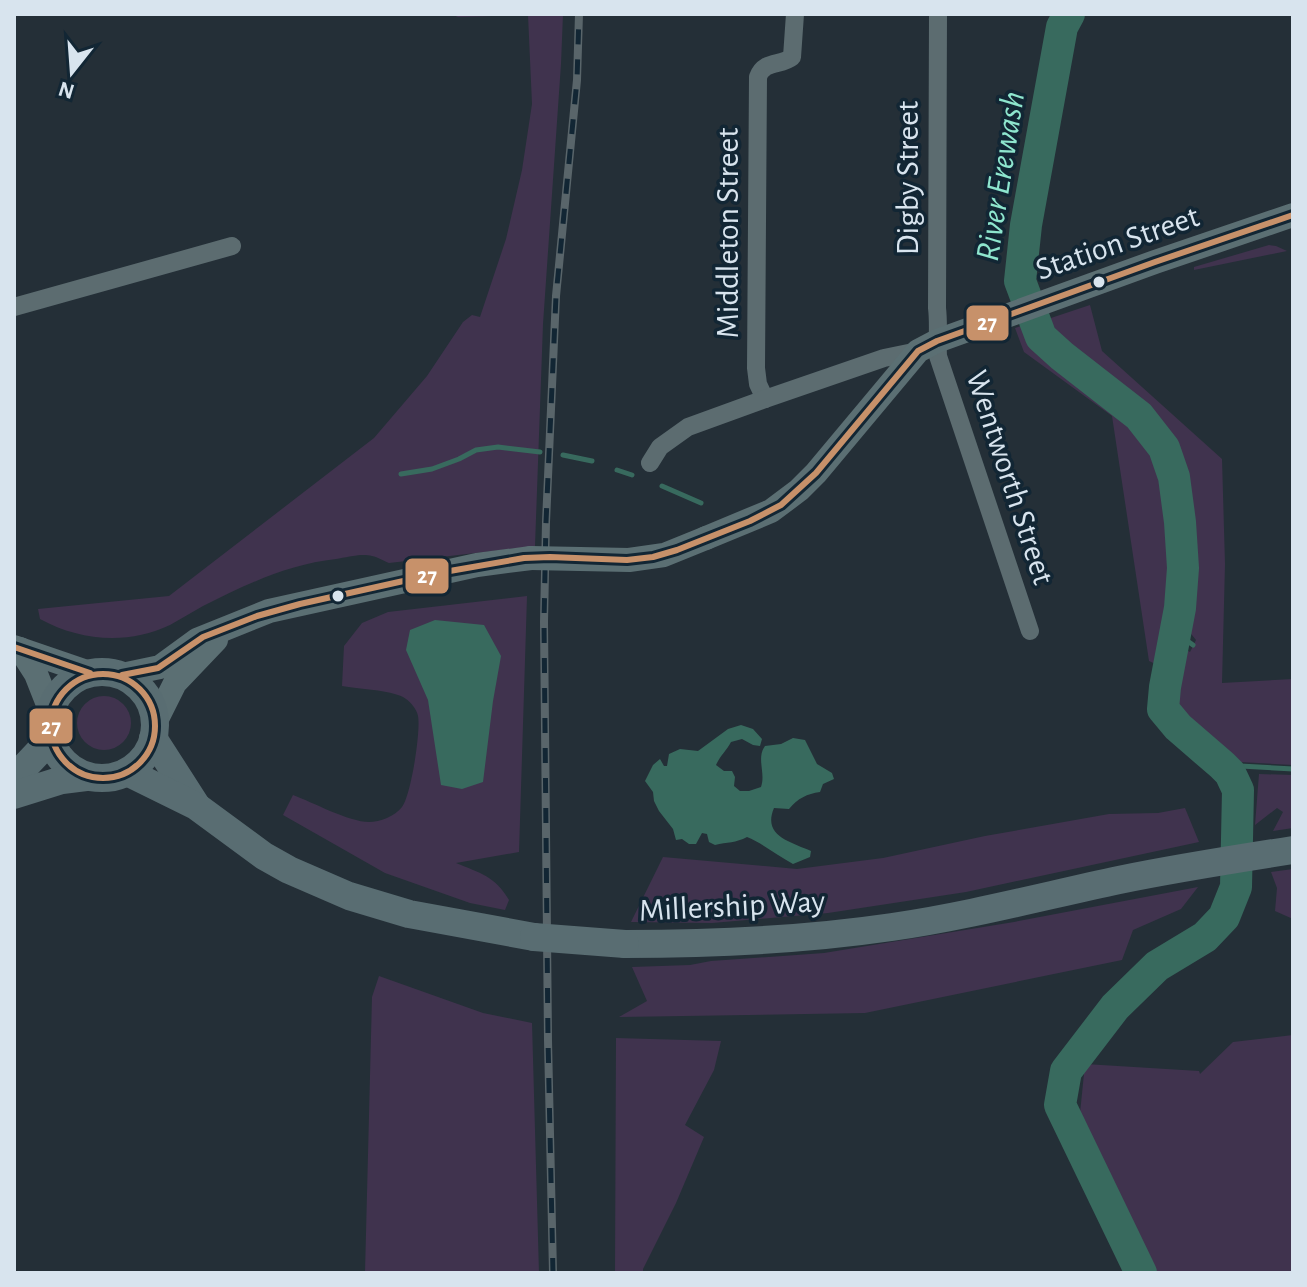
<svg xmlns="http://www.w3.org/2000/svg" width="1307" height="1287" viewBox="0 0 1307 1287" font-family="'Alegreya Sans',sans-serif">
<rect width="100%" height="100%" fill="#242f37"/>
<!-- green -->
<g fill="#40334e">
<path d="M451,14H563L561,64L543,324L535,546L389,563C384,561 378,557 372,556C362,553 347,557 336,559C288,564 245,585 203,606C192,612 181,619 170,625C128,645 80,641 40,619L38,609L169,596L374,438L427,376L463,322L472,315L480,317L506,239L522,170L532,104L528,15L458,17Z"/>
<path d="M1269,245L1276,246L1287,251L1194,270V267Z"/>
<path d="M1090,305L1102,351L1222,459L1225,564L1222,683L1293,679V765L1240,762L1230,757L1173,705L1180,646L1190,652L1196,640L1188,630C1192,580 1194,488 1168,444C1152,417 1125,400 1102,381C1080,363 1052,347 1042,321Z"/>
<path d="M1026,324L1037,346L1108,398L1134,420L1158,455L1166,479L1173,523L1176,569L1173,606L1164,668L1149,661L1112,416L1024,352L1015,328Z"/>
<path d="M527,596L519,852L456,863C480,873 495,876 509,900L505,910L470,903L385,873L283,815L293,795C312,802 349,822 369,822C380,822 395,816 402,807C411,796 421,730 418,716C417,709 409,700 403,697C390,690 358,689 342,686L344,646L362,623L388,612Z"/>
<circle cx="104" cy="723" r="27"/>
<path d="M1259,774L1293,775V828L1273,831L1283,812L1277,808L1255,825Z"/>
<path d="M1185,808L1199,842L966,892L828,913L712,923L631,922L663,857L797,869L883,858L985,836L1109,814L1158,813Z"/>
<path d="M1293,869V919L1275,911L1277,888L1271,872Z"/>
<path d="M1198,887L1181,909L1133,930L1122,960L865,1013L619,1017L647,1001L632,967L690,965L711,961L824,953L1014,922Z"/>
<path d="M379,976L483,1013L532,1023L539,1273H365L372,997Z"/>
<path d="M1293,1035V1273H1146L1079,1123L1085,1064L1199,1071L1200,1074L1233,1042Z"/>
<path d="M616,1038L721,1041L714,1070L685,1125L704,1137L676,1203L643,1269V1273H615Z"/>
</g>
<!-- water -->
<g fill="#386a5e">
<path d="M435,620L484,625L501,656L493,701L483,782L462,789L441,785L428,700L406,650L410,630Z"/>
<path d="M741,725L753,729L762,739L760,746L753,745L742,739L731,742C727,750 720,756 716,765L724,771H732L735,777L734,786L740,791H749L761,787C766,773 756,758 765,746L781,744L793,738L805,740L817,764L832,773L834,779L823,784L820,792C807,794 798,798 789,809L774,808C762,836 791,842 811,851L810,857L793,864C778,856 762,843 747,837C736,843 727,842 715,845L709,842L707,834L702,833L696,844H689L682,839L676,840L673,829L659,811L654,801L653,792L645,781L653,765L660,759L664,766H667L669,754L680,749L698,751L728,729Z"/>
</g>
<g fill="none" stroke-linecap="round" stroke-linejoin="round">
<!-- stream -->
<g stroke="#386a5e" stroke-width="5">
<path d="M563,455L592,461"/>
<path d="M617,470L632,475"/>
<path d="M401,474L432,469L459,459L476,450L498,447L540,452"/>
<path d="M662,486L701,503"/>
<path d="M1175,632L1193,645"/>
<path d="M1222,765L1293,769"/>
</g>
<!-- river -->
<path stroke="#386a5e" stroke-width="32" d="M1069,14L1062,27L1026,225L1020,281L1041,337L1062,356L1139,416L1164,448L1174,477L1180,522L1183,568L1180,608L1165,687L1163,709L1178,727L1222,765L1230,773L1238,790L1236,887L1224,917L1205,937L1157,966L1115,1007L1066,1071L1060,1105L1141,1273"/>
<!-- street -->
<g stroke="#5c6c70" stroke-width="18">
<path d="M938,14L937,308C939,324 937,339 938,356L1030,631"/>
<path d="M14,307L232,246"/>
<path d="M765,399L758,384L756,368L758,77C764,60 781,66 792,57L795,14"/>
<path d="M650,463L660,447L688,427L765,399L884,358L918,351"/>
</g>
<!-- secondary -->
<g stroke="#5b6f73" stroke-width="24">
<path d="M706,538L771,511L799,490L816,473L918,351L937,341L1155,262L1293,215"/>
<path d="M14,647L90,673"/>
<path d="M20,649L36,674L51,712"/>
<path d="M122,675L160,667L197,640L269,611L477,565L531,558"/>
<path d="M155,723L175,683L216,640"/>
</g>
<!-- primary -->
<g stroke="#596d72" stroke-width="28">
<circle cx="102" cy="725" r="53"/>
<path d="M153,738L196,805"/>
<path d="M127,772L196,806L264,856L289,870L349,896L409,914L534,937"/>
<path d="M14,778L51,739"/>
<path d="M14,795L62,780L86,777"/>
<path d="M625,944C714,944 803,940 892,927C968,916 1044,896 1119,880C1177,868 1235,859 1293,850"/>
</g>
<!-- rail casing -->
<g stroke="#59656a" stroke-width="8">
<path id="rail" d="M553,1273L548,1040L544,622L546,522L556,296L577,80L579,14"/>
</g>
<!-- rail -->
<use href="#rail" stroke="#122634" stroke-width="5" stroke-dasharray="15" stroke-linecap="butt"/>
<!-- secondary-bridge -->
<path stroke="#5b6f73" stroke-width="24" d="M531,558L629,560L664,555L706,538"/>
<!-- primary-bridge -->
<path stroke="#596d72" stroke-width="28" d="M534,937L625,944"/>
<!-- bus-1 casing -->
<g stroke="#122634" stroke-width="12">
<g id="bus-1">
<path d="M14,647L90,673"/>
<circle cx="103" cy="726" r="52"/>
<path d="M122,675L158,668L203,637L257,616L300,604L444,572L524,558L550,557L627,560L653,557L677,550L750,521L781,505L816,473L918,351L937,341L1155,262L1293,215"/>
</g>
</g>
<!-- bus-1 -->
<use href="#bus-1" stroke="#c7916a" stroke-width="6"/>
</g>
<!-- markers -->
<g fill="#d8e4ee" stroke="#122634" stroke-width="3">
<circle cx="1099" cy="282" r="7"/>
<circle cx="338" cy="596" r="7"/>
</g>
<g text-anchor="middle" stroke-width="7" stroke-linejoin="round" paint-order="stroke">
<!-- street labels -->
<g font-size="32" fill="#d8e4ee" stroke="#122634">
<text transform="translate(907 178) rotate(-90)" y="11">Digby Street</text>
<text transform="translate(727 233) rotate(-90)" y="11">Middleton Street</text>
<text transform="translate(1117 242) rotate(-19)" y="11">Station Street</text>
<text transform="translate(1011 477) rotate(72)" y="11">Wentworth Street</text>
<text transform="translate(732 905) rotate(-3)" y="11">Millership Way</text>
</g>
<!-- water labels -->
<g font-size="34" font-style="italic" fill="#8ee6ce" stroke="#122634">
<text transform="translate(999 176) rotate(-81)" y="12">River Erewash</text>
</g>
</g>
<g stroke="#122634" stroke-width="3">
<rect x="965" y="304" width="45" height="38" rx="8" fill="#c7916a"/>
<rect x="404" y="557" width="46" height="38" rx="8" fill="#c7916a"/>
<rect x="28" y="707" width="46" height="38" rx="8" fill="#c7916a"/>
</g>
<g font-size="22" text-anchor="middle" font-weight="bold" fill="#fff">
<text x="987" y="330">27</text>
<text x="427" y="583">27</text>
<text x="51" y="734">27</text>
</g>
<!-- border -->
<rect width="1307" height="1287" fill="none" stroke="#d8e4ee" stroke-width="32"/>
<!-- north arrow -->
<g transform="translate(72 72) rotate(197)" stroke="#122634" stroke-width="6" paint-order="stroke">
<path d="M0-6L14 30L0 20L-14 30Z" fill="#d8e4ee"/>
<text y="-12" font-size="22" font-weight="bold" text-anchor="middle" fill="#d8e4ee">N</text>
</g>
</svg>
